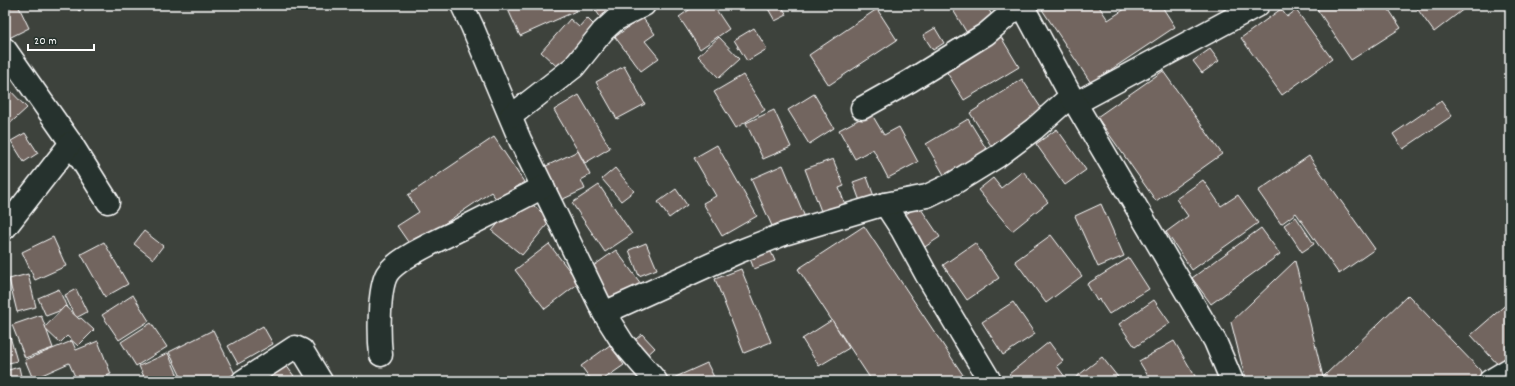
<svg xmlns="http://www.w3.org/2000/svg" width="1515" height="386" viewBox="0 0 1515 386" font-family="Dekko,sans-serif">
<rect width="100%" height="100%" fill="#3d423c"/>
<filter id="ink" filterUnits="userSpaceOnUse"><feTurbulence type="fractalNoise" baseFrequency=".025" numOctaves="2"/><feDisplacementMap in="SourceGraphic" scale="8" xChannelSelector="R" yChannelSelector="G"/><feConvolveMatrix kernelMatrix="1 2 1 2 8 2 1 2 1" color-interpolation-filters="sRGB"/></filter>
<g filter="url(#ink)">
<!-- building -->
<g fill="#72655f" stroke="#fff">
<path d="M16,5H18L29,28L5,40V10Z"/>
<path d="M74,5H87L79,11Z"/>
<path d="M506,5H573L576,11L520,36Z"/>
<path d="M592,5H628L610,31Z"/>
<path d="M696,5H713L729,29L700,49L679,17Z"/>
<path d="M766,5H781L787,15L775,21Z"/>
<path d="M950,5H986L1002,32L976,48Z"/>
<path d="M1039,5H1098L1108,20L1131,5H1161L1175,27L1091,83Z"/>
<path d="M1323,5H1386L1401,28L1351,60L1317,9Z"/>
<path d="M1419,5H1469L1434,32L1416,7Z"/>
<path d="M877,9L897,40L829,85L809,55Z"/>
<path d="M1281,9L1287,17L1296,10L1332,59L1282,95L1241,38Z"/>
<path d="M642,17L655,34L645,41L659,58L641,71L615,37Z"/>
<path d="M587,18L600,31L563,72L541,52L570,19L579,27Z"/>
<path d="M754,28L767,49L747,61L734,40Z"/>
<path d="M935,28L944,43L933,50L923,35Z"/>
<path d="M719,37L740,59L719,78L698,56Z"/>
<path d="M1001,37L1019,67L964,100L946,71Z"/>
<path d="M1210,49L1219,61L1202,73L1193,61Z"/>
<path d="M624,66L645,104L617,119L596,82Z"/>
<path d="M1163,71L1222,154L1156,201L1097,117Z"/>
<path d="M743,75L765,110L736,128L714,92Z"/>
<path d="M1022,79L1051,123L999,158L970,113Z"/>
<path d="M5,85L27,108L5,128Z"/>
<path d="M814,94L834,128L809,144L788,110Z"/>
<path d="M579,95L610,148L585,163L554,110Z"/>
<path d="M1441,101L1452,116L1403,149L1393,134Z"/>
<path d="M774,110L791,147L763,159L746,123Z"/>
<path d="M871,113L884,135L899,127L918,162L888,178L873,149L855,159L839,130Z"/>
<path d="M968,119L990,155L947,180L926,144Z"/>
<path d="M1057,129L1086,170L1065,185L1036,144Z"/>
<path d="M25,133L38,153L24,162L11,141Z"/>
<path d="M494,137L524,182L497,200L491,192L441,226L445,232L415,252L397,226L419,212L408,195Z"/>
<path d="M717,145L757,216L722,236L703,203L716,196L694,158Z"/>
<path d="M578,151L590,175L581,180L585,189L561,200L544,167Z"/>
<path d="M1309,156L1375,249L1339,274L1296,213L1281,224L1258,191Z"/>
<path d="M833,159L844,186L839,188L850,218L827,227L805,169Z"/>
<path d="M783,165L807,222L776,235L751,179Z"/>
<path d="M615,168L634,191L621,201L602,179Z"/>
<path d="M1023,171L1048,202L1012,231L978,190L993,178L1001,188Z"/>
<path d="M867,177L879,210L865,215L853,182Z"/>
<path d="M1203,180L1221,206L1238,195L1258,223L1192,270L1166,232L1188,216L1176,199Z"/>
<path d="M599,185L632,234L605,252L572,203Z"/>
<path d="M676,189L687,205L669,218L658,202Z"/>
<path d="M528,201L551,220L522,255L492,231L509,210L516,216Z"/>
<path d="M1101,204L1124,256L1098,267L1075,216Z"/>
<path d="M919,206L940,237L911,256L890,224Z"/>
<path d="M1296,217L1314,244L1302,252L1284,225Z"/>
<path d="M864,226L967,381H872L798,269Z"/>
<path d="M1261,228L1280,254L1211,304L1192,278Z"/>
<path d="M144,231L163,246L153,259L134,244Z"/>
<path d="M1051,235L1082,276L1046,303L1015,261Z"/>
<path d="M53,237L66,266L35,280L22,252Z"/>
<path d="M104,242L128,284L105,297L81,254Z"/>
<path d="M646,243L657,269L639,276L629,250Z"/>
<path d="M975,243L999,278L967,300L943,265Z"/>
<path d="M549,244L579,283L545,309L515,270Z"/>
<path d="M769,247L775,261L754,269L749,256Z"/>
<path d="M616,250L644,288L617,308L589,269Z"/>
<path d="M1129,258L1149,289L1109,314L1099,299L1097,301L1087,284Z"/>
<path d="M1295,261L1323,377L1408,295L1480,370L1483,381H1246L1231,322Z"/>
<path d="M741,269L771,342L744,353L715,279Z"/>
<path d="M28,274L36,307L17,312L9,279Z"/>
<path d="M59,289L67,308L46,316L38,298Z"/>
<path d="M76,289L87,312L76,318L65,295Z"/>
<path d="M133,295L149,321L119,340L102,315Z"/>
<path d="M1154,300L1170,323L1135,347L1119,324Z"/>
<path d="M1510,301V378L1471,335Z"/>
<path d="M1013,302L1035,334L1003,355L982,322Z"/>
<path d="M65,306L79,319L81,318L94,330L78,346L67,336L60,343L44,328Z"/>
<path d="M41,315L53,348L25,358L12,325Z"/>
<path d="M832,320L849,348L819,366L802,339Z"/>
<path d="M151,323L167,347L136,366L121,342Z"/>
<path d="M5,326H7L17,361L5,364Z"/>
<path d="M263,326L273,344L238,364L228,346Z"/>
<path d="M213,330L235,374L220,381H183L169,352Z"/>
<path d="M642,334L655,348L643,359L630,344Z"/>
<path d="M72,341L76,350L98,341L111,374L94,381H77L69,363L33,379L25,360Z"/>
<path d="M1174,341L1198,381H1151L1139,361Z"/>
<path d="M1049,342L1063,361L1057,366L1068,381H1015L1009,374Z"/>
<path d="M610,345L624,365L601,381H592L581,366Z"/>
<path d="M168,353L178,376L166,381H146L139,366Z"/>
<path d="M1102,357L1121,381H1071Z"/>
<path d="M283,361L294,376L288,381H260Z"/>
<path d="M707,363L716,381H670L669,380Z"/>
<path d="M19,367L22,381H5V371Z"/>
<path d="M544,376L546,381H535Z"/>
</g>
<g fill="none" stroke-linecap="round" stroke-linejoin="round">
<!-- minor casing -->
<g stroke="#fff" stroke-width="25">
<g id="minor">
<path d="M462,5L472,26L520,140L604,313L623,343L656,381"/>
<path d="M5,49L71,143L108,202"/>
<path d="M1076,103L1258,5"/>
<path d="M862,108L910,81L986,34L1020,5"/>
<path d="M511,116L574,67L603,31L615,20L644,5"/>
<path d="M885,204L902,230L926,274L990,381"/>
<path d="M5,228L71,143"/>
<path d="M604,313L738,252L784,234L885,204L927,196L954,183L998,156L1034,129L1071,96"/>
<path d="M381,355C379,337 378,290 387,274C397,258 441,239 459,230C487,216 515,202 543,187"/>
<path d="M243,381L295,347L302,350L321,381"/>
<path d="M1490,381L1510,369"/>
</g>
</g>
<!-- major casing -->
<g stroke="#fff" stroke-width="25">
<path id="major" d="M1022,5L1071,96L1215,341L1232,381"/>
</g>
<!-- minor -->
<use href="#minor" stroke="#26332d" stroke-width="22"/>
<!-- major -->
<use href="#major" stroke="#26332d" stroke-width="22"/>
</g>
</g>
<!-- margin -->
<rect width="1515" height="386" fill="none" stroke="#26332d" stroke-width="20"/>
<rect x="10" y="10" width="1495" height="366" fill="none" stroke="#fff" stroke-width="1.5" filter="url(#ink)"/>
<!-- scale -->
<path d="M28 44v6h66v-6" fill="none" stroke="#ffffff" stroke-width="2"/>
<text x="34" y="44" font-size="12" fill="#ffffff" stroke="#26332d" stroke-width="3" paint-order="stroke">20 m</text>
</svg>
